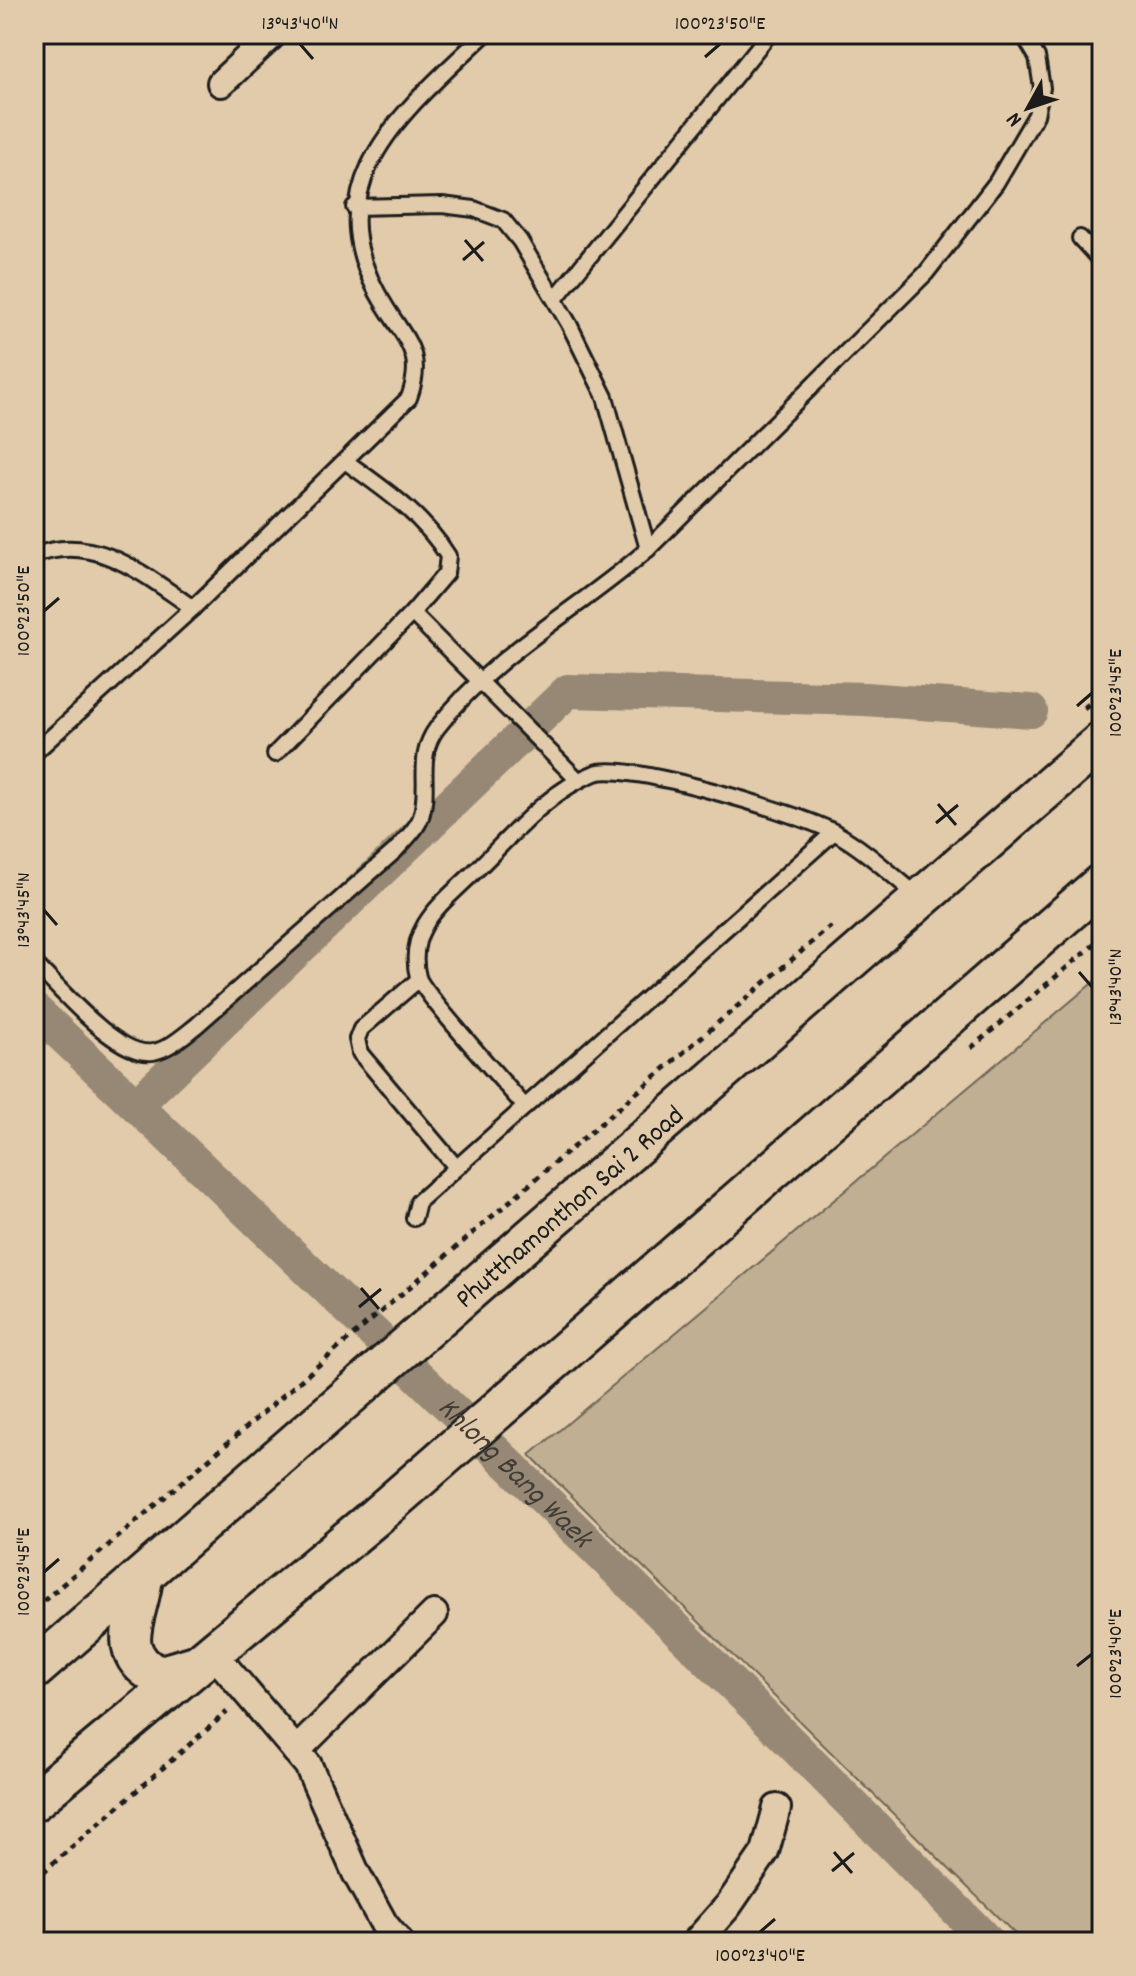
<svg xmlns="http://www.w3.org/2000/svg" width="1136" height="1976" viewBox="0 0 1136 1976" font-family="Dekko,sans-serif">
<rect width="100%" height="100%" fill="#e2cbab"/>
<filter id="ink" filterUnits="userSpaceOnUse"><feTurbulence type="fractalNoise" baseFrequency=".0125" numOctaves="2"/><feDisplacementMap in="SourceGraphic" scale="16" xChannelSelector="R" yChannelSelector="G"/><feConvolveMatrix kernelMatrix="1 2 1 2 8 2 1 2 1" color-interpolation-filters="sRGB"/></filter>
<g filter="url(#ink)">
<!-- green -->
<path fill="#c1af93" stroke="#6e6658" stroke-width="2" d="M1102,975V1942H1023L530,1455Z"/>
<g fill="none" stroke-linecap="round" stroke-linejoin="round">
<!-- canal -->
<g stroke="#968874" stroke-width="34">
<path id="s1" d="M34,1009C357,1314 677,1624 988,1942"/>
<path d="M136,1105L568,691L865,699L1031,711"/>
</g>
<!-- lane casing -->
<g stroke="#1c1c1c" stroke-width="20">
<g id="lane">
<path d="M354,207L442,205L474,209L503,220L520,241L569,324L605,397L648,549"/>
<path d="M1080,238L1102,262"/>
<path d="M555,299L769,34"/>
<path d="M345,461C385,490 422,514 448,556L446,573L412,613L578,780"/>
<path d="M34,556C94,531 146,576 193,608L409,398C424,356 409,344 387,309C307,186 401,114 485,34"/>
<path d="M34,753L193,608"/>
<path d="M275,754L412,613"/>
<path d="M34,963C59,987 117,1058 153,1052C169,1049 183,1036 196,1026L395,851C404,841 417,829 421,817C431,786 415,757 437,728C494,653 579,610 648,549L926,273L996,183L1036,115L1042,88L1037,57L1023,34"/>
<path d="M418,980L361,1029L357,1039L360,1053L456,1167"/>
<path d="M525,1107C508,1087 422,992 418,977C406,930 440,905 470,876C507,841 547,791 595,773C627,761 800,814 834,832C865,849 893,876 920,898"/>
<path d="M414,1218L418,1202L834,832"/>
</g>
</g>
<!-- street casing -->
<g stroke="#1c1c1c" stroke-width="32">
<g id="street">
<path d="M221,83L273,34"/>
<path d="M214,1654L308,1765L356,1873L384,1924L399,1942"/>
<path d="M296,1751L434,1614"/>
<path d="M696,1942L728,1906L765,1852L777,1808"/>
</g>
</g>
<!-- secondary casing -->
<g stroke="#1c1c1c" stroke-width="44">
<g id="secondary">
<path d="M143,1577C139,1616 111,1652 158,1676L196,1665"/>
<path id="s2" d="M34,1670L1102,741"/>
<path d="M34,1801L375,1517L1102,883"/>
</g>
</g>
<!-- path -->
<g stroke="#1c1c1c" stroke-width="5" stroke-dasharray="6 6" stroke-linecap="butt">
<path d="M1084,708L1102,693"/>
<path d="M971,1048L1102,938"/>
<path d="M34,1609L831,926"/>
<path d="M34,1880L227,1712"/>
</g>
<!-- lane -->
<use href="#lane" stroke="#e2cbab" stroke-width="14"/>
<!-- street -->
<use href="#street" stroke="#e2cbab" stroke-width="26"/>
<!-- secondary -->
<use href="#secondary" stroke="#e2cbab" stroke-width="38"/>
</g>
</g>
<!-- ticks -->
<path fill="none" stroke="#1c1c1c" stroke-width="3" d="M300,44L313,59M705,57L720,44M465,240L483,261M463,260L484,242M44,611L59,598M1077,706L1092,693M938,804L956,825M936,823L958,805M44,910L57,925M1079,972L1092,987M361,1288L379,1309M359,1307L381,1289M44,1572L59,1559M1077,1666L1092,1654M834,1852L852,1873M832,1871L854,1853M760,1932L775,1919"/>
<g text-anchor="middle" stroke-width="8" stroke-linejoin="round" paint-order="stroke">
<!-- street labels -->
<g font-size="28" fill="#1c1c1c" stroke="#e2cbab">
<text dy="10" stroke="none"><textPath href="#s2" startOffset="708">Phutthamonthon Sai 2 Road</textPath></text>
</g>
<!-- water labels -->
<g font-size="30" font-style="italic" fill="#413c36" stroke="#e2cbab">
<text dy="10" stroke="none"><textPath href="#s1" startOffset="668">Khlong Bang Waek</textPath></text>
</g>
</g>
<!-- margin -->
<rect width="1136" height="1976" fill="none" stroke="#e2cbab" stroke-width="88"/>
<!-- north arrow -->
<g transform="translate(1028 108) rotate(230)" stroke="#e2cbab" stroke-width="6" paint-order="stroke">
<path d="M0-6L14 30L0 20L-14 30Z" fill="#1c1c1c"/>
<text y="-12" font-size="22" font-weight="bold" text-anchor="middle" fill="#1c1c1c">N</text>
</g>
<rect x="44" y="44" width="1048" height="1888" fill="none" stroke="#1c1c1c" stroke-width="3"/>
<g font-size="20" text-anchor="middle" fill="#1c1c1c">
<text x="300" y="29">13°43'40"N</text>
<text x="720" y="29">100°23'50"E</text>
<text transform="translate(22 611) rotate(-90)" y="7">100°23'50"E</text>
<text transform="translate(1114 693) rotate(-90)" y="7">100°23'45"E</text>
<text transform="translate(22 910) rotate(-90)" y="7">13°43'45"N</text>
<text transform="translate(1114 987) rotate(-90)" y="7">13°43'40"N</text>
<text transform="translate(22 1572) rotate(-90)" y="7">100°23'45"E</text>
<text transform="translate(1114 1654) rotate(-90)" y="7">100°23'40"E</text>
<text x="760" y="1961">100°23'40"E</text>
</g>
</svg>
